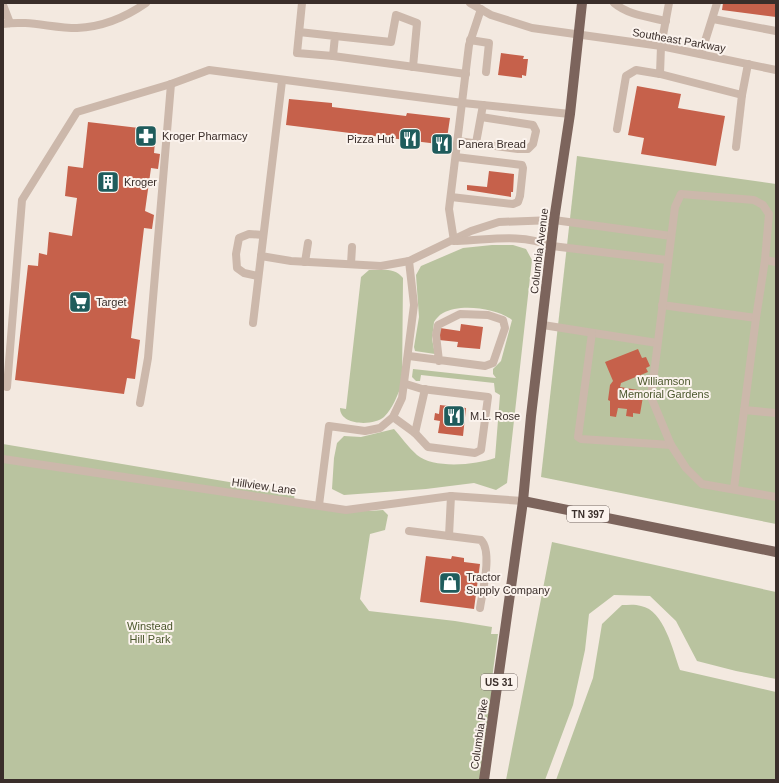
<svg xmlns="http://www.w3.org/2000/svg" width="779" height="783" viewBox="0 0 779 783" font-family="Arial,sans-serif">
<rect width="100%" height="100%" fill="#f3e9e0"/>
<!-- green -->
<g fill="#b9c39f">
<path d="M577,156L776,184V524L541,477Z"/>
<path d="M492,245H513L526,249L532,260L507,483L496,490L474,483L426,489L344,495L332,489L334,458L337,443L344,436L361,437L394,429C401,437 408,447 417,455C433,469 476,465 495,458L500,395L495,392L494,383L421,375L420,381H416L412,377L413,369L496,378L493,374V369L501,361L512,320C497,308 460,303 443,313C439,315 436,319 434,322L432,339L435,354L415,351L414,347L419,317L416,275L421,266L463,248Z"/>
<path d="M369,270C381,270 395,267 403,278L402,384C397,396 393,408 384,417C374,426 340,426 340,408L346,409L361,277Z"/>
<path d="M3,444L294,493L295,505L370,511L383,510L388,515L385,530L370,534L360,599L369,611L455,621L492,627L491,634H498L491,686L494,685L483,780H3Z"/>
<path d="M552,542L776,592V679L736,671L697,661L676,621L650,596L614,595L589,614L585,650L573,705L545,780H506Z"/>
<path d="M622,605C628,605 635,604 641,606C664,610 673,651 680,670L776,692V780H556L593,678L602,624Z"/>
</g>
<!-- building -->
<g fill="#c6614b">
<path d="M723,3H776V17L722,10Z"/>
<path d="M501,53L524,56L523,59H528L526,76L522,75V78L498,75Z"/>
<path d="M637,86L681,94L678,108L725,116L716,166L641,154L644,138L628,135Z"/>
<path d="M289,99L332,103V107L406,116L407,113L450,118L446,145L286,125Z"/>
<path d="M88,122L156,130L154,153L160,154L158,169L151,168L145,211L154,215L152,229L144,228L131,338L140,340L135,379L127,378L124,394L15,380L28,265L38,266L39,253L47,255L49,232L72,236L77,198L65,196L68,166L83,168Z"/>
<path d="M489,171L514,174L513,192H511V197L467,190V185L487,187Z"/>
<path d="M461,324L483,327L480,349L457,347L458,342L439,340L440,328L460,331Z"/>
<path d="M638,349L642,358L646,357L650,366L646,368L648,372L621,383L620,387L644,391L640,414L633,413V417L626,416L627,409L618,408L616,417L610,416V401L608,400L610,385L613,381L605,362Z"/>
<path d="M440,405L466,408L463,436L438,433L440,421L434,420L435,413L439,414Z"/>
<path d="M426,556L451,559L452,556L464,558V562L480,564L474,609L420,602Z"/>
</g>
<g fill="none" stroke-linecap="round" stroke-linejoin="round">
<!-- minor -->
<g stroke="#ccb8ab" stroke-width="8">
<path d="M470,3L491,15L532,28L661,46L776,70"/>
<path d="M614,3C628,15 648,17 666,21"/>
<path d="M3,5L10,23"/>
<path d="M713,19L776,31"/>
<path d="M3,24C28,20 52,28 77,28C102,27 126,17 146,3"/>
<path d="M299,32L335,36L333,56L297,53L302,3"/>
<path d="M335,36L391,42L396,15L417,23L413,67"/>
<path d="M470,40L489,43L486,72"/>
<path d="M701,54L717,3"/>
<path d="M333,56L466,74"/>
<path d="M660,74L742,95L748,64"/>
<path d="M282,81L261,256L291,261L381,266L409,261L471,231L499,222L554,220L671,236"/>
<path d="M617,129L626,76L636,70L660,74L661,46L669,3"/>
<path d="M458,141L518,149H528L533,144L536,131L533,125L481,117"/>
<path d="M476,143L483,105"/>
<path d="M736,147L742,95"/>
<path d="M451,197L513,204L518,202L520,196L523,168L522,165L456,157"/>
<path d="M454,241L449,209L469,45L481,9"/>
<path d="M457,241C491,240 519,233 552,246L667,260"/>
<path d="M765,260L776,262"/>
<path d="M305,262L308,243"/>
<path d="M351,264L352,247"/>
<path d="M258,276L244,273L237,268L236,254L239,238L249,234L263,235"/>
<path d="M662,305L756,318"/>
<path d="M253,323L261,256"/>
<path d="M543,325L657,343"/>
<path d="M592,333L578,437L581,439L671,445"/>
<path d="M409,356L485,366L493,363L505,328L503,320L488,315L460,314L438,325L436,335L439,361"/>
<path d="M7,387L22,200L77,112L171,84L209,70L463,103L570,114"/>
<path d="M140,403L148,358L171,84"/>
<path d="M744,410L776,413"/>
<path d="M393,417L415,433L428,447L475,453L481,450L488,397L422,389L406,384"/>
<path d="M415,433L425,389"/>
<path d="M3,459L346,510L451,496L523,501"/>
<path d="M734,488L756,318L765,260L769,214L763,205L754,200L681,194L675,207L651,397L671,445L686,468L702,484L776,497"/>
<path d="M319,505L329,426L365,431L380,428L393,417L402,398L414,305L409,261"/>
<path d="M409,531L481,540C493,552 482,593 480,608"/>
<path d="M449,536L451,496"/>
</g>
<!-- major -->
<g stroke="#7c645c" stroke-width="10">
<path d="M523,501L776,552"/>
<path d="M484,780L523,501L531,416L554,220L570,114L582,3"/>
</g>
</g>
<!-- icons -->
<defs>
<g id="pharmacy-square" transform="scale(1.15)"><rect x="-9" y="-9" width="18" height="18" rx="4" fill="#1f5c5c" stroke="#fbf3ed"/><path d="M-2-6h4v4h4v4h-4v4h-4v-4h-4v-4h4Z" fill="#fff"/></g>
<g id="restaurant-square" transform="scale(1.15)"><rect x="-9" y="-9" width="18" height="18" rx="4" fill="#1f5c5c" stroke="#fbf3ed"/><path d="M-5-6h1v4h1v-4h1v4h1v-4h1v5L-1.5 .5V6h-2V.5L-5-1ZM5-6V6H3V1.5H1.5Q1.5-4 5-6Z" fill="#fff"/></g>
<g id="building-square" transform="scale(1.15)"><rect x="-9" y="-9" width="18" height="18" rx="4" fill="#1f5c5c" stroke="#fbf3ed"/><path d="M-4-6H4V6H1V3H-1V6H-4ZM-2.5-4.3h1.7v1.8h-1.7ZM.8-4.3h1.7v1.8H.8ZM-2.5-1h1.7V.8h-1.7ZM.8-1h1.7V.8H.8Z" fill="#fff"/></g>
<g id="supermarket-square" transform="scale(1.15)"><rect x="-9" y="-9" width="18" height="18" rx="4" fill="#1f5c5c" stroke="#fbf3ed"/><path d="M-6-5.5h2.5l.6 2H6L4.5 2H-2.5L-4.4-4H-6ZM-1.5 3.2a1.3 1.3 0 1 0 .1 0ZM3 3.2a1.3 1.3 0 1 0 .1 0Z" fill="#fff"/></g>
<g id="shop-square" transform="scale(1.15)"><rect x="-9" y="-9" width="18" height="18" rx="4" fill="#1f5c5c" stroke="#fbf3ed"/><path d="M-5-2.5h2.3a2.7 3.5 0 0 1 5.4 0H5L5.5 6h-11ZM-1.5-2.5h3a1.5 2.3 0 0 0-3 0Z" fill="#fff"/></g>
</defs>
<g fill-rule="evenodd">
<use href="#pharmacy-square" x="146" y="136"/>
<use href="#restaurant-square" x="410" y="139"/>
<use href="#restaurant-square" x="442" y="144"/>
<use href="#building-square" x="108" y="182"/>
<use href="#supermarket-square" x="80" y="302"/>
<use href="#restaurant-square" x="454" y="416"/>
<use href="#shop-square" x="450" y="583"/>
</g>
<g text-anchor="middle" stroke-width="4" stroke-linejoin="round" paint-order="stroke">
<!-- shield labels -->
<g fill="#fbf3ed" stroke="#746964" stroke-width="1">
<rect x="567" y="506" width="42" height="16" rx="3"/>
<rect x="481" y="674" width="36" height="16" rx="3"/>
</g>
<g font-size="10" font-weight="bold" fill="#3a2e2a">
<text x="588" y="518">TN 397</text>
<text x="499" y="686">US 31</text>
</g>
<!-- street labels -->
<g font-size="11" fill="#3a2e2a" stroke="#fbf3ed">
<text transform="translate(679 40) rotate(10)" y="4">Southeast Parkway</text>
<text transform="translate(539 251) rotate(-83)" y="4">Columbia Avenue</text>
<text transform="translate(264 486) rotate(8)" y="4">Hillview Lane</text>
<text transform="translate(479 734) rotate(-82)" y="4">Columbia Pike</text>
</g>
<!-- poi labels -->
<g font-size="11" fill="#3a2e2a" stroke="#fbf3ed" text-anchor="start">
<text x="162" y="140">Kroger Pharmacy</text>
<text x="394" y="143" text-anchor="end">Pizza Hut</text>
<text x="458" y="148">Panera Bread</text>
<text x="124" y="186">Kroger</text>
<text x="96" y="306">Target</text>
<text x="470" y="420">M.L. Rose</text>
<text x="466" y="581">Tractor<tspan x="466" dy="13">Supply Company</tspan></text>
</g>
<!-- park labels -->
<g font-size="11" fill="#4c582e" stroke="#fbf3ed">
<text x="664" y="385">Williamson<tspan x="664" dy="13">Memorial Gardens</tspan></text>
<text x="150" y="630">Winstead<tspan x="150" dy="13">Hill Park</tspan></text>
</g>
</g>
<!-- border -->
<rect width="779" height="783" fill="none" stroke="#3a2e2a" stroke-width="8"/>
</svg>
